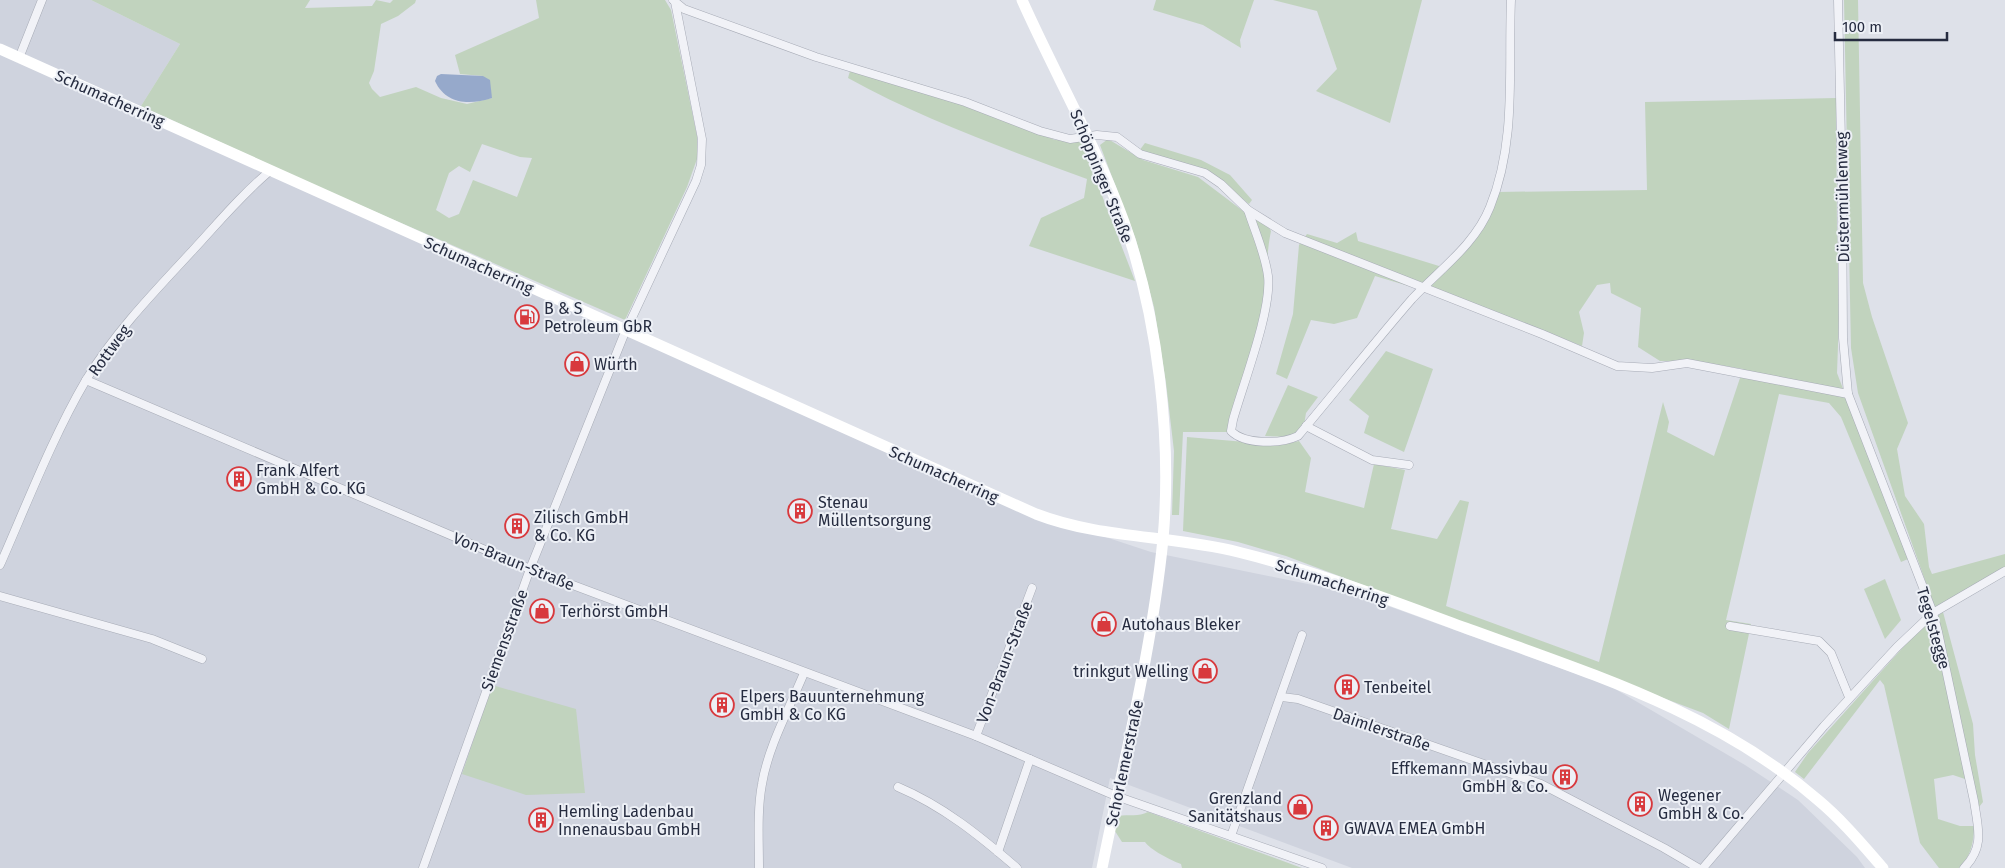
<svg xmlns="http://www.w3.org/2000/svg" width="2005" height="868" viewBox="0 0 2005 868" font-family="'Fira Sans',sans-serif">
<rect width="100%" height="100%" fill="#dee1e9"/>
<!-- built -->
<path fill="#cfd3de" d="M0,0H91L180,44L141,106L1005,504L1151,552L1352,593L1610,686L1745,765L1798,800L1857,857L1865,868H1352L1110,778L1092,868H0Z"/>
<!-- green -->
<g fill="#c1d3be" fill-rule="evenodd">
<path d="M91,0H310L305,8L372,6L376,0L390,3L393,0H416L415,3L398,16L381,24L374,71L369,83L372,89L380,97L416,87L441,98L467,104L492,98L483,76L460,74L455,55L539,18L536,0H665L671,10L697,136V159L687,187L625,320L325,190L141,106L180,44ZM482,144L520,157L532,158L517,197L473,180L459,214L449,218L436,210L449,173L459,166L470,172Z"/>
<path d="M1156,0H1254L1240,40L1241,48L1203,25L1153,10Z"/>
<path d="M1273,0H1422L1390,123L1316,91L1337,69L1317,11Z"/>
<path d="M1844,0H1858L1863,283L1872,317L1908,423L1897,449L1905,496L1924,524L1929,567L1932,574L2005,554V567L1935,608L1858,393L1851,348Z"/>
<path d="M852,64L920,84L1055,140L1081,141L1135,281L1029,246L1041,218L1084,198L1087,179C1006,149 924,120 848,78Z"/>
<path d="M1836,98L1837,232L1840,290L1837,373L1908,559L1901,562L1841,417L1829,403L1779,394L1726,620L1751,624L1729,729L1703,713L1286,556L1238,542L1183,531L1187,437L1280,445L1299,441L1311,458L1305,492L1364,508L1374,464L1405,470L1391,529L1437,539L1460,500L1469,502L1446,606L1599,662L1663,402L1669,422L1667,432L1714,456L1743,369L1695,361H1660L1638,347L1641,308L1611,293L1610,283L1597,285L1579,312L1584,333L1582,346L1432,287H1412L1375,276L1357,318L1334,324L1311,320L1287,379L1276,374L1293,314L1299,245L1307,234L1337,243L1356,232L1358,241L1439,266L1445,273L1482,228L1498,192L1647,190L1645,102Z"/>
<path d="M1108,139L1143,160L1198,177L1243,211L1265,222L1271,231C1265,259 1268,287 1262,315C1254,354 1239,393 1228,432H1183L1179,515H1172L1174,451L1166,383L1154,307L1136,240L1100,145Z"/>
<path d="M1145,143L1201,160L1230,175L1252,200L1249,204L1210,173L1139,151Z"/>
<path d="M1386,351L1433,369L1404,452L1364,433L1369,416L1349,400Z"/>
<path d="M1288,385L1318,397L1306,413L1304,425L1291,437L1265,436Z"/>
<path d="M1885,579L1901,620L1885,639L1864,589Z"/>
<path d="M1943,612L1973,724L1975,755L1983,802L1979,807L1937,616Z"/>
<path d="M1924,624L1933,627L1968,780L1953,775L1934,779L1938,819L1960,826H1974C1974,842 1971,856 1959,868H1939L1920,843L1884,685L1880,680L1804,779L1795,772L1808,753Z"/>
<path d="M492,685L576,709L585,793L526,795L462,774Z"/>
<path d="M1148,812L1302,868H1182L1181,864C1172,861 1149,849 1145,842H1122L1113,828L1118,816C1130,814 1138,817 1148,812Z"/>
</g>
<!-- water -->
<path fill="#96a9cb" d="M441,74L483,76L490,80L492,98C470,105 446,105 435,81L437,76Z"/>
<g fill="none" stroke-linecap="round" stroke-linejoin="round">
<!-- street casing -->
<g stroke="#a7abb6" stroke-width="9">
<g id="street">
<path d="M673,0L684,9L816,57L965,102L1040,131L1070,139L1097,135L1117,137L1140,154L1205,173L1221,184L1248,210L1285,233L1542,334L1617,366L1652,368L1687,363L1848,394"/>
<path d="M1838,0L1842,189L1843,338L1848,394L1933,613L1938,632L1974,801C1978,828 1985,847 1964,868"/>
<path d="M19,58L42,0"/>
<path d="M1248,210C1255,232 1265,253 1268,276C1272,310 1243,384 1233,420L1231,431C1245,445 1281,444 1298,436C1336,391 1373,344 1412,299C1439,270 1475,245 1490,207C1517,141 1508,69 1511,0"/>
<path d="M86,380L530,569L976,736L1116,796L1322,868"/>
<path d="M1306,426L1372,460L1409,465"/>
<path d="M0,565C26,506 53,436 86,380C115,332 156,290 194,249C218,223 242,194 270,171"/>
<path d="M0,596L152,639L202,659"/>
<path d="M1730,626L1819,641L1831,653L1849,697"/>
<path d="M1282,697L1298,699L1541,784L1664,848L1698,868"/>
<path d="M976,736L1032,588"/>
<path d="M898,787C943,806 980,836 1017,868"/>
<path d="M1231,836L1302,635"/>
<path d="M998,852L1030,759"/>
<path d="M423,868L530,569L623,337L696,181L701,165L702,139L675,2"/>
<path d="M759,868C759,840 757,811 762,784C768,747 790,707 804,673"/>
<path d="M1703,868L1824,726L1897,647L1933,613L2005,571"/>
</g>
</g>
<!-- street -->
<use href="#street" stroke="#f1f2f7" stroke-width="8"/>
<!-- secondary -->
<g stroke="#fff" stroke-width="11">
<path d="M1022,0C1055,74 1096,145 1124,222C1158,317 1172,439 1163,539C1152,650 1124,759 1102,868"/>
<path d="M0,49L1036,514C1101,539 1171,535 1238,552C1319,572 1397,603 1474,631C1597,676 1717,713 1818,800C1842,820 1862,844 1883,868"/>
</g>
</g>
<!-- icons -->
<defs>
<g id="fuel-ring" transform="scale(1.25)"><circle r="9.5" fill="#edf0f6" stroke="#d8393d" stroke-width="1.5"/><path d="M-5.5-6h7V0h2V4h1.3V-2.5L3-4.5l.8-.8L6-3V5H2.5V1h-1V6h-7ZM-4.2-4.7v3.2H.2V-4.7Z" fill="#d8393d"/></g>
<g id="shop-ring" transform="scale(1.25)"><circle r="9.5" fill="#edf0f6" stroke="#d8393d" stroke-width="1.5"/><path d="M-5-2.5h2.3a2.7 3.5 0 0 1 5.4 0H5L5.5 6h-11ZM-1.5-2.5h3a1.5 2.3 0 0 0-3 0Z" fill="#d8393d"/></g>
<g id="building-ring" transform="scale(1.25)"><circle r="9.5" fill="#edf0f6" stroke="#d8393d" stroke-width="1.5"/><path d="M-4-6H4V6H1V3H-1V6H-4ZM-2.5-4.3h1.7v1.8h-1.7ZM.8-4.3h1.7v1.8H.8ZM-2.5-1h1.7V.8h-1.7ZM.8-1h1.7V.8H.8Z" fill="#d8393d"/></g>
</defs>
<g fill-rule="evenodd">
<use href="#fuel-ring" x="527" y="317"/>
<use href="#shop-ring" x="577" y="364"/>
<use href="#building-ring" x="239" y="479"/>
<use href="#building-ring" x="800" y="511"/>
<use href="#building-ring" x="517" y="526"/>
<use href="#shop-ring" x="542" y="611"/>
<use href="#shop-ring" x="1104" y="624"/>
<use href="#shop-ring" x="1205" y="671"/>
<use href="#building-ring" x="1347" y="687"/>
<use href="#building-ring" x="722" y="705"/>
<use href="#building-ring" x="1565" y="777"/>
<use href="#building-ring" x="1640" y="804"/>
<use href="#shop-ring" x="1300" y="807"/>
<use href="#building-ring" x="541" y="820"/>
<use href="#building-ring" x="1326" y="828"/>
</g>
<g text-anchor="middle" stroke-width="4" stroke-linejoin="round" paint-order="stroke">
<!-- street labels -->
<g font-size="16" fill="#262c40" stroke="#edf0f6">
<text transform="translate(110 98) rotate(24)" y="6">Schumacherring</text>
<text transform="translate(1102 176) rotate(68)" y="6">Schöppinger Straße</text>
<text transform="translate(1842 197) rotate(-91)" y="6">Düstermühlenweg</text>
<text transform="translate(479 265) rotate(24)" y="6">Schumacherring</text>
<text transform="translate(109 350) rotate(-54)" y="6">Rottweg</text>
<text transform="translate(944 474) rotate(24)" y="6">Schumacherring</text>
<text transform="translate(514 561) rotate(22)" y="6">Von-Braun-Straße</text>
<text transform="translate(1332 582) rotate(18)" y="6">Schumacherring</text>
<text transform="translate(1934 628) rotate(74)" y="6">Tegelstegge</text>
<text transform="translate(504 640) rotate(-70)" y="6">Siemensstraße</text>
<text transform="translate(1004 662) rotate(-69)" y="6">Von-Braun-Straße</text>
<text transform="translate(1382 729) rotate(19)" y="6">Daimlerstraße</text>
<text transform="translate(1124 763) rotate(-78)" y="6">Schorlemerstraße</text>
</g>
<!-- poi labels -->
<g font-size="16" fill="#262c40" stroke="#edf0f6" text-anchor="start">
<text x="544" y="314">B &amp; S<tspan x="544" dy="18">Petroleum GbR</tspan></text>
<text x="594" y="370">Würth</text>
<text x="256" y="476">Frank Alfert<tspan x="256" dy="18">GmbH &amp; Co. KG</tspan></text>
<text x="818" y="508">Stenau<tspan x="818" dy="18">Müllentsorgung</tspan></text>
<text x="534" y="523">Zilisch GmbH<tspan x="534" dy="18">&amp; Co. KG</tspan></text>
<text x="560" y="617">Terhörst GmbH</text>
<text x="1122" y="630">Autohaus Bleker</text>
<text x="1188" y="677" text-anchor="end">trinkgut Welling</text>
<text x="1364" y="693">Tenbeitel</text>
<text x="740" y="702">Elpers Bauunternehmung<tspan x="740" dy="18">GmbH &amp; Co KG</tspan></text>
<text x="1548" y="774" text-anchor="end">Effkemann MAssivbau<tspan x="1548" dy="18">GmbH &amp; Co.</tspan></text>
<text x="1658" y="801">Wegener<tspan x="1658" dy="18">GmbH &amp; Co.</tspan></text>
<text x="1282" y="804" text-anchor="end">Grenzland<tspan x="1282" dy="18">Sanitätshaus</tspan></text>
<text x="558" y="817">Hemling Ladenbau<tspan x="558" dy="18">Innenausbau GmbH</tspan></text>
<text x="1344" y="834">GWAVA EMEA GmbH</text>
</g>
</g>
<!-- scale -->
<path d="M1835 32v8h112v-8" fill="none" stroke="#262c40" stroke-width="2.5"/>
<text x="1842" y="32" font-size="15" fill="#262c40" stroke="#edf0f6" stroke-width="4" paint-order="stroke">100 m</text>
</svg>
